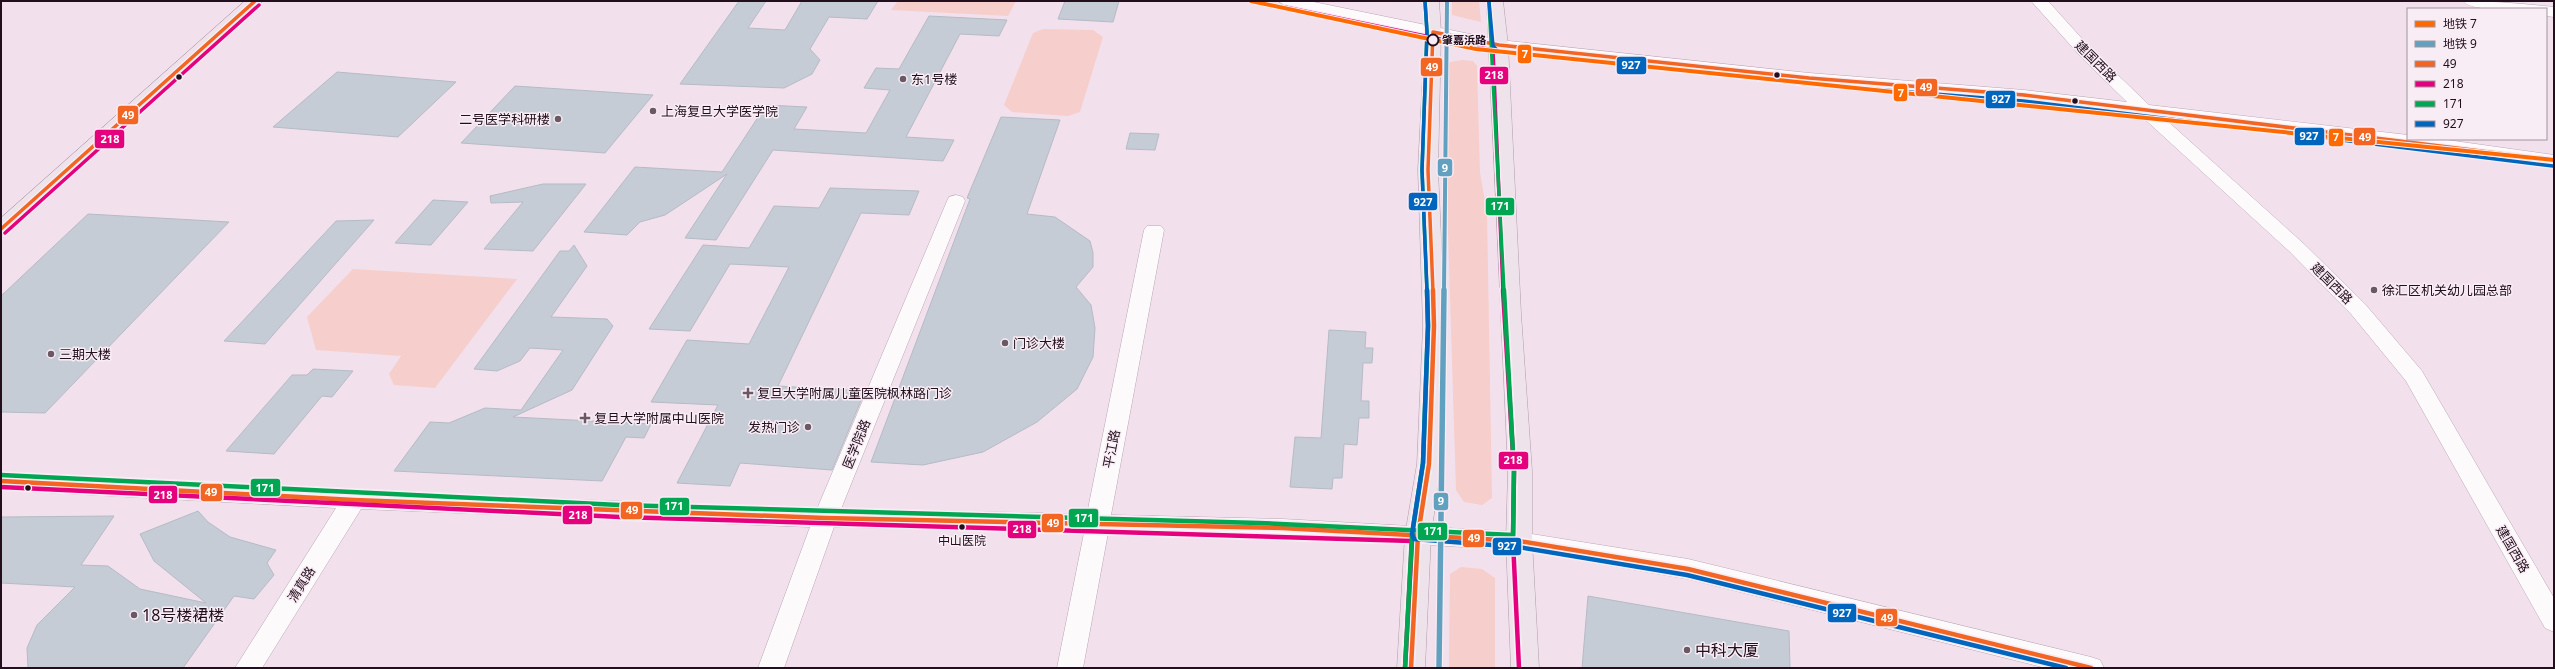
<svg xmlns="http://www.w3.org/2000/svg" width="2555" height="669" viewBox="0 0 2555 669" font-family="'Noto Sans','Noto Sans SC',sans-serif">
<rect width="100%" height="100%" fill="#f3e0ed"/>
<!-- green -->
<g fill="#f6cecb">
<path d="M898,1H1016L1008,16L891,10Z"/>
<path d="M1452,1H1479L1481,22L1452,15Z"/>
<path d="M1043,29L1093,30L1103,37L1080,112L1068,116L1012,112L1004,105L1033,33Z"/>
<path d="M1462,60L1473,61L1477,66L1480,173L1487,212L1492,498L1482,505L1464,502L1456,490L1443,69L1450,62Z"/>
<path d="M353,269L517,279L435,388L394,385L389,374L401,356L316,350L307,317Z"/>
<path d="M1461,567L1482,569L1495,578V668H1449L1450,574Z"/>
</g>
<!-- building -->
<g fill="#c5ccd6" stroke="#b5bbc5">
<path d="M739,1H766L748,28L785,30L802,1H878L867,19L829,17L810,49L820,60L812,74L784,88L680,84Z"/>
<path d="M1065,1H1119L1113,22L1058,19Z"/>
<path d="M929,16L1007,20L999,36L960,34L906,137L954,140L943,161L773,150L716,240L685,238L727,174L665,215L640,222L627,235L584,232L635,167L722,172L766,105L807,107L794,129L866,133L890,90L864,88L876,68L899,69Z"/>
<path d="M337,72L456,82L398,137L273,127Z"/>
<path d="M515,86L653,95L605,153L461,143Z"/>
<path d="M1001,117L1060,120L1027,214L1055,217L1090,241L1093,253V267L1076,287L1091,305L1095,328L1093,357L1077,389L1037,422L983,452L923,465L871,462L970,199L967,198Z"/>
<path d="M1130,133L1159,134L1155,150L1126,149Z"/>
<path d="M543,184H586L533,251L484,249L523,202L491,203L490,196Z"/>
<path d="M830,188L919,191L909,215L861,213L778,386L865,391L832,470L740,463L730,486L677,483L718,405L651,402L687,340L749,344L789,267L730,264L690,331L649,329L703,245L749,248L774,206L819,208Z"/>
<path d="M433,200L468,202L431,245L395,243Z"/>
<path d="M88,214L229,222L45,413L1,412V296Z"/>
<path d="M374,220L265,344L224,341L336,221Z"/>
<path d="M574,245L587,266L551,317L607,319L613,326L572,390L513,417L651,424L644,438L626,437L602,481L394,471L430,422L449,423L485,408L521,410L563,350L530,348L520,361L497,371L474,369L560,251H569Z"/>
<path d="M1329,330L1366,332L1365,348H1373L1372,363H1363L1361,401H1369V418H1359L1357,445L1344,444L1342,478H1333L1332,489L1290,487L1295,437L1321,438Z"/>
<path d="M313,369L353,371L332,397L322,396L274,454L226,451L292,375H307Z"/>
<path d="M198,511L208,522L230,537L276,550L267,563L274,575L254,599L234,596L183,668H28L27,648L37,625L75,587L1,583V517L114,516L81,565L108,566L140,589L206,603L154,561L140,534Z"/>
<path d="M1588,596L1789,631L1790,668H1582Z"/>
</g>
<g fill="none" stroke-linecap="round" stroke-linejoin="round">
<!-- minor casing -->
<g stroke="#b9a7b4" stroke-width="1">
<g id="minor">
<path d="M1278,1H1309L1499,40L1809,73L2024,90L2127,102L2082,58L2031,1H2048L2094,52L2149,105L2408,135V139H2440L2554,155V165L2163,117L2304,244L2365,304L2422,371L2554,598V632L2545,628L2406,381L2351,314L2290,252L2139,114L2024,100L1809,83L1499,50L1286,6Z"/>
<path d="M2463,1C2494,1 2525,4 2554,7V17L2546,16V9C2531,9 2471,13 2463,1Z"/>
<path d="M956,195L963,197L965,201L841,509L1087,514L1144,230L1147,226H1161L1164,230L1111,515L1282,519L1519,532L1688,559L2091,657L2100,660L2104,668H2046L1688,579L1519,550L1282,537L1108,533L1083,668H1057L1084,533L834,527L784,668H758L810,527L361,509L262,668H235L336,508L1,490V472L354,491L817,509L947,201L949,197Z"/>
</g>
</g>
<!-- major casing -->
<g stroke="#b29bac" stroke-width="1">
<g id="major">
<path d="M245,1H263L8,233L1,235V218Z"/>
<path d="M1423,1H1439L1441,32L1438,170L1445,326L1441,464L1431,535L1425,668H1397L1405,535L1417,464L1423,326L1418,170L1425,32Z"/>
<path d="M1487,1H1503L1508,45L1521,314L1532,471V541L1539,668H1511L1506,541L1508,471Z"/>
</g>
</g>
<!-- minor -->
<use href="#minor" fill="#fdfafc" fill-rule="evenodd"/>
<!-- major -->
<use href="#major" fill="#eee3ea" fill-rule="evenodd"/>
<!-- bus-1-far1 casing -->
<g stroke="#f9edf5" stroke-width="6">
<g id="bus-1-far1">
<path d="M1,229L255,1"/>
<path d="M1433,291L1428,170L1433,32L1499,45L1809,78L2024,95L2554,160"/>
</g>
</g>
<!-- bus-1 casing -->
<g stroke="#f9edf5" stroke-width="8">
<g id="bus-1">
<path d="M1,481L354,500L825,518L1282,528L1519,541L1688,569L2091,668"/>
<path d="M1411,668L1418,535L1429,464L1434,326L1433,290"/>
</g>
</g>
<!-- bus-2-far1 casing -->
<g stroke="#f9edf5" stroke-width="6">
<g id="bus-2-far1">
<path d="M1285,7L1493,50L1503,291"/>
<path d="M5,233L259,5"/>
</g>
</g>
<!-- bus-2 casing -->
<g stroke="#f9edf5" stroke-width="8">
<g id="bus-2">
<path d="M1503,290L1514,471L1513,541L1519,668"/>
<path d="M1,487L620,517L1412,541L1405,668"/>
</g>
</g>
<!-- bus-3-far1 casing -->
<g stroke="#f9edf5" stroke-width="6">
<g id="bus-3-far1">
<path d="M1425,1L1427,32L1422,170L1427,291"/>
<path d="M1489,2L1504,291"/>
</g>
</g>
<!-- bus-3 casing -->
<g stroke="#f9edf5" stroke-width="8">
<g id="bus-3">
<path d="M1,475L619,505L1259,523L1513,535L1514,471L1504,290"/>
<path d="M1405,668L1412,535L1423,463L1428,326L1427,290"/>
</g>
</g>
<!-- bus-4-far1 casing -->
<g stroke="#f9edf5" stroke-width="6">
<g id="bus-4-far1">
<path d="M1425,1L1427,32L1422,170L1427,291"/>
<path d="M1489,2L1493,46L1498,51L1808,84L2023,101L2553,166"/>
</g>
</g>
<!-- bus-4 casing -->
<g stroke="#f9edf5" stroke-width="8">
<path id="bus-4" d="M1427,290L1428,326L1423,463L1412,534L1414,539L1518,547L1687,575L2066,668"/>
</g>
<!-- bus-1-far1 -->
<use href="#bus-1-far1" stroke="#f26522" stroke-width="3.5"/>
<!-- bus-1 -->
<use href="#bus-1" stroke="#f26522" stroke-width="4.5"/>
<!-- bus-2-far1 -->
<use href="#bus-2-far1" stroke="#e5007d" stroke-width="3.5"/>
<!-- bus-2 -->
<use href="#bus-2" stroke="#e5007d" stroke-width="4.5"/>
<!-- bus-3-far1 -->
<use href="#bus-3-far1" stroke="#00a651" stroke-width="3.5"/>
<!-- bus-3 -->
<use href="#bus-3" stroke="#00a651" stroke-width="4.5"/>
<!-- bus-4-far1 -->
<use href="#bus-4-far1" stroke="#0065bd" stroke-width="3.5"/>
<!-- bus-4 -->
<use href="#bus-4" stroke="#0065bd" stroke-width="4.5"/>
<!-- metro-1 casing -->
<g stroke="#f9edf5" stroke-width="6">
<path id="metro-1" d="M1251,1L1476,49L2554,160"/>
</g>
<!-- metro-2-far1 casing -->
<g stroke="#f9edf5" stroke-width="6">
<path id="metro-2-far1" d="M1444,291L1447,1"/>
</g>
<!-- metro-2 casing -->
<g stroke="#f9edf5" stroke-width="8">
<path id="metro-2" d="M1439,668L1444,290"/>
</g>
<!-- metro-1 -->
<use href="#metro-1" stroke="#ff6900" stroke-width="4"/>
<!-- metro-2-far1 -->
<use href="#metro-2-far1" stroke="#61a0bf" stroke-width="4"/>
<!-- metro-2 -->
<use href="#metro-2" stroke="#61a0bf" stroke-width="5.5"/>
</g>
<!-- markers -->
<circle fill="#f9edf5" stroke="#220e1c" stroke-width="2" cx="1433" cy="40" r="5.5"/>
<g fill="#220e1c" stroke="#f9edf5" stroke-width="1.5">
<circle cx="1777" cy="75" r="3.5"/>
<circle cx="179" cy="77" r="3.5"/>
<circle cx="2075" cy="101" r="3.5"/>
<circle cx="28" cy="488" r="3.5"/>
<circle cx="962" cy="527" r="3.5"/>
</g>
<g fill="#6b5865" stroke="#f9edf5" stroke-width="1.5">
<circle cx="903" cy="79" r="4"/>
<circle cx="653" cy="111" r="4"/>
<circle cx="558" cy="119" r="4"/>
<circle cx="2374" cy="290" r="4"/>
<circle cx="1005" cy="343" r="4"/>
<circle cx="51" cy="354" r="4"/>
<path d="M746 387h4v4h4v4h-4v4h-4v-4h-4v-4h4z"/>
<path d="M583 412h4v4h4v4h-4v4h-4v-4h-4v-4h4z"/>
<circle cx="808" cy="427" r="4"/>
<circle cx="134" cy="615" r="4"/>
<circle cx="1687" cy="650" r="4"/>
</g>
<g text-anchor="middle" stroke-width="3" stroke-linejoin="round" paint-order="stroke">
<!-- far-stop labels -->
<g font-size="11" font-weight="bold" fill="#220e1c" stroke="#f9edf5" text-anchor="start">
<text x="1442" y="44">肇嘉浜路</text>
</g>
<!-- bus labels -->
<g font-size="12" fill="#220e1c" stroke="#f9edf5">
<text x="962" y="545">中山医院</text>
</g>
<!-- street labels -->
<g font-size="13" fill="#220e1c" stroke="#f9edf5">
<text transform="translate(2096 61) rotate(45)" y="5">建国西路</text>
<text transform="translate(2332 283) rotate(45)" y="5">建国西路</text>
<text transform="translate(856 444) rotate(-68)" y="5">医学院路</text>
<text transform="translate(1111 449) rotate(-79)" y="5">平江路</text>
<text transform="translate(2513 549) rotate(60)" y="5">建国西路</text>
<text transform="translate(301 584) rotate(-58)" y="5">清真路</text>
</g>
<!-- poi labels -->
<g font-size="13" fill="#220e1c" stroke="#f9edf5" text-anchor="start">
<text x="911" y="84">东1号楼</text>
<text x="661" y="116">上海复旦大学医学院</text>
<text x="550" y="124" text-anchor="end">二号医学科研楼</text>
<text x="2382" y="295">徐汇区机关幼儿园总部</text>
<text x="1013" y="348">门诊大楼</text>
<text x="59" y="359">三期大楼</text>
<text x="757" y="398">复旦大学附属儿童医院枫林路门诊</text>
<text x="594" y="423">复旦大学附属中山医院</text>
<text x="800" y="432" text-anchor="end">发热门诊</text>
</g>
<!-- near-poi labels -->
<g font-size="16" fill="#220e1c" stroke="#f9edf5" text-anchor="start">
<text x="142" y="621">18号楼裙楼</text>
<text x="1695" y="656">中科大厦</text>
</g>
</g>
<g stroke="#f9edf5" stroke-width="1.5">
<rect x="1517" y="44" width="15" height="20" rx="4" fill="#ff6900"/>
<rect x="1616" y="56" width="31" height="19" rx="4" fill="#0065bd"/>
<rect x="1420" y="57" width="23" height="20" rx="4" fill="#f26522"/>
<rect x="1479" y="66" width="30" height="19" rx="4" fill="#e5007d"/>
<rect x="1915" y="78" width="23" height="19" rx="4" fill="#f26522"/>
<rect x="1893" y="83" width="15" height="19" rx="4" fill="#ff6900"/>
<rect x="1985" y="90" width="31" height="19" rx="4" fill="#0065bd"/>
<rect x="117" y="105" width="22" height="20" rx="4" fill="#f26522"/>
<rect x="2294" y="127" width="31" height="19" rx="4" fill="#0065bd"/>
<rect x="2353" y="127" width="23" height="19" rx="4" fill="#f26522"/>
<rect x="2328" y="128" width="16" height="19" rx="4" fill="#ff6900"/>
<rect x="94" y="129" width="31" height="20" rx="4" fill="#e5007d"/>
<rect x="1437" y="158" width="16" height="19" rx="4" fill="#61a0bf"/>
<rect x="1408" y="192" width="30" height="19" rx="4" fill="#0065bd"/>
<rect x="1485" y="197" width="30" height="19" rx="4" fill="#00a651"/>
<rect x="1498" y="451" width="31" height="19" rx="4" fill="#e5007d"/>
<rect x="250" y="478" width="31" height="19" rx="4" fill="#00a651"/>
<rect x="200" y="483" width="23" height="19" rx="4" fill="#f26522"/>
<rect x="148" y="485" width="30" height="19" rx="4" fill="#e5007d"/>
<rect x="1433" y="492" width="16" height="19" rx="4" fill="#61a0bf"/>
<rect x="659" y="497" width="31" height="19" rx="4" fill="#00a651"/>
<rect x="620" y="501" width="23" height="19" rx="4" fill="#f26522"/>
<rect x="562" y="505" width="31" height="20" rx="4" fill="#e5007d"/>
<rect x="1068" y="508" width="31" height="20" rx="4" fill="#00a651"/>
<rect x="1041" y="513" width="23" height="20" rx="4" fill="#f26522"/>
<rect x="1007" y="520" width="30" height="19" rx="4" fill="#e5007d"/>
<rect x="1417" y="522" width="31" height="19" rx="4" fill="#00a651"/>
<rect x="1462" y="529" width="23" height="19" rx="4" fill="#f26522"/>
<rect x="1492" y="537" width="30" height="19" rx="4" fill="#0065bd"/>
<rect x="1827" y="603" width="30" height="20" rx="4" fill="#0065bd"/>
<rect x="1875" y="608" width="23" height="19" rx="4" fill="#f26522"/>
</g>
<g font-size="11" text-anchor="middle" font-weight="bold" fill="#fff">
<text x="1525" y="58">7</text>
<text x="1631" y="69">927</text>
<text x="1432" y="71">49</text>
<text x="1494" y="79">218</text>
<text x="1926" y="91">49</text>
<text x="1901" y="97">7</text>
<text x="2001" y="103">927</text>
<text x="128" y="119">49</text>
<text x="2309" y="140">927</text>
<text x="2365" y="141">49</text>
<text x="2336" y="141">7</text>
<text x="110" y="143">218</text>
<text x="1445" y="172">9</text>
<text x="1423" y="206">927</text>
<text x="1500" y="210">171</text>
<text x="1513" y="464">218</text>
<text x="265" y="492">171</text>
<text x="211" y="496">49</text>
<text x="163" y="499">218</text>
<text x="1441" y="505">9</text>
<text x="674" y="510">171</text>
<text x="632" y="514">49</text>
<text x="578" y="519">218</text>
<text x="1084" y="522">171</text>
<text x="1053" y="527">49</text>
<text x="1022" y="533">218</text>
<text x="1433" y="535">171</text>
<text x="1474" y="542">49</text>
<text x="1507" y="550">927</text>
<text x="1842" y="617">927</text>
<text x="1887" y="622">49</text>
</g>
<!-- border -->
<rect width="2555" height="669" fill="none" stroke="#220e1c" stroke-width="4"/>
<!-- legend -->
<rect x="2407" y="8" width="140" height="132" fill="#f9edf5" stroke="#a3949e"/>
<rect x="2415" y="21" width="20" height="6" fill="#ff6900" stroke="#a3949e"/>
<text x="2443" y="28" font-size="12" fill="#220e1c">地铁 7</text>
<rect x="2415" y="41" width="20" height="6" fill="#61a0bf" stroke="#a3949e"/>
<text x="2443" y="48" font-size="12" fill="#220e1c">地铁 9</text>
<rect x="2415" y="61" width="20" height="6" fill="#f26522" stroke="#a3949e"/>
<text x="2443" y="68" font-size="12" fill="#220e1c">49</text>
<rect x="2415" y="81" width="20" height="6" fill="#e5007d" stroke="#a3949e"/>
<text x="2443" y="88" font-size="12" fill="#220e1c">218</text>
<rect x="2415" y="101" width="20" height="6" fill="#00a651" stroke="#a3949e"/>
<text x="2443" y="108" font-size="12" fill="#220e1c">171</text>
<rect x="2415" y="121" width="20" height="6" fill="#0065bd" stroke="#a3949e"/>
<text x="2443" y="128" font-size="12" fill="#220e1c">927</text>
</svg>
